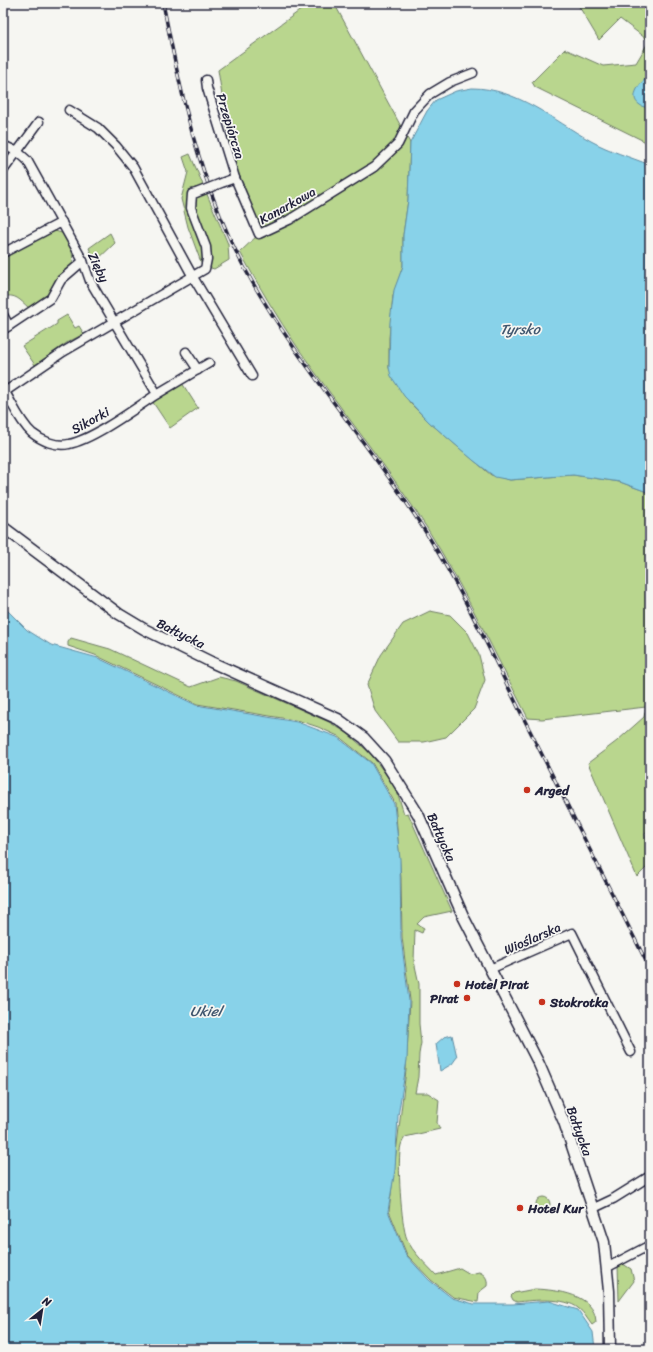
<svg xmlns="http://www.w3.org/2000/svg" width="653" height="1352" viewBox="0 0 653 1352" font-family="Sriracha,sans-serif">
<rect width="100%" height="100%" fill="#f6f6f2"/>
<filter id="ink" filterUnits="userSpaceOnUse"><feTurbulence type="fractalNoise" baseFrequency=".025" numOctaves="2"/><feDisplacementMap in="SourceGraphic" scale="8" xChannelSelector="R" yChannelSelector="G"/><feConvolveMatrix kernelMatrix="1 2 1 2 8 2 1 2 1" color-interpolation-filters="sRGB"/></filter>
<g filter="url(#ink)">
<!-- green -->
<g fill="#b9d68e" stroke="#6e7c64">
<path d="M314,3H334L410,143L408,200L403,235V266L393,295L389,338V368L410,403L429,422L491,475L510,480L573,475L620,482L650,493V828L645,834L650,864L637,877L588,763L617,741L644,717L646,707L542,719L528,718C495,654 465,589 427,528C387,466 340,409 298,348C277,317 258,285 240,252L259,234L235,178L218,70L302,9Z"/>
<path d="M577,3H650V144L535,87L532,82L565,49L603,66L636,63L649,41L620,19L599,40Z"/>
<path d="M190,154L228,244L229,260L214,269L202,265L188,227L181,199L188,172L183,157Z"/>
<path d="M51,230L62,233L72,250L73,263L63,273L45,299L29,308C20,300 15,293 3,297V258Z"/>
<path d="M110,233L115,243L95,262L89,248Z"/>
<path d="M67,315L75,328L79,326L84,334L68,342L35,365L22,346L57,324V321Z"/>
<path d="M182,383L198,408L170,428L152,401Z"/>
<path d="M430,611L450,615L468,633L479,655L485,680L474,709L446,737L424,742H398L375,711L367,685L381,655L403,624Z"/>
<path d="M71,638L110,649L191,687L219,677L236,681L329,722L347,733L370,753L396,788L404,814L408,813L452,911L424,917L417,924L424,928L422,933L415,930L414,961L419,984V1024L421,1043L419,1054L418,1077L415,1093H428L439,1100L437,1123L440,1129L405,1137C404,1139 402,1142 401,1145C397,1159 401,1226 407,1239C412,1252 427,1265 436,1275L460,1268L470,1274L479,1272C485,1275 488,1278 487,1286L479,1292L478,1302L453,1297L431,1280L407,1255L389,1211L406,1070L410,1000L402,937L401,878L395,803L372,763L338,736L318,727L300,721L197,704L95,655L68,646V642Z"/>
<circle cx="543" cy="1204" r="7"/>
<path d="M623,1264L631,1269L634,1281L619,1301L618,1265Z"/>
<path d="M535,1289C557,1290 595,1294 596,1322L592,1325C587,1319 584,1312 578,1308C565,1297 533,1300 517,1302L513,1300L511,1296L514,1293Z"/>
</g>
<!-- water -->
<g fill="#88d2e9" stroke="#5f8ca3">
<path d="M650,76V108H649C646,107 642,107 640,105C627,97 642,80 650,76Z"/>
<path d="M472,88C517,88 553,120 591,141C609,151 630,157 650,165V493L620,482L573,475L510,480L495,477L473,460L429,422L404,396L391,376L389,368L390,322L394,290L403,266V235L408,200L410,143L427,111L436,100L456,91Z"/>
<path d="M3,606L27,630L51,645L98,658L196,705L297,722L337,737L371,763L394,804L400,859L401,938L409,1001L407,1060L398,1116L395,1170L388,1211L406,1255L429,1280L452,1298L474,1304H513L549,1301L578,1310L593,1332L595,1349H3Z"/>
<path d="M452,1035L457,1057L452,1064L440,1071L436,1044L444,1037Z"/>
</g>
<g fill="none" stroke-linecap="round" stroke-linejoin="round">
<!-- minor casing -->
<g stroke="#22223b" stroke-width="11">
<g id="minor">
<path d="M206,80L207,88L235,178"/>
<path d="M69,110L98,128L116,146L133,167L193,277L252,376"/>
<path d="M3,145L18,152L27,160L83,261L90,281L157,394C136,408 92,440 69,444C56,447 42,441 32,433C20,422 13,405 5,392"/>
<path d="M3,171L39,122"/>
<path d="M224,182L235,178L259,234L289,220L374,167L398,144L414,111L430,94L450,82L473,73"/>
<path d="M3,253L62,222"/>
<path d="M3,315L9,326"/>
<path d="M3,330L51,298L61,280L83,261"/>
<path d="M186,352L198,370"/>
<path d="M3,393L63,352L205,269L207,259L206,247L191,208L192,194L196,193"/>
<path d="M157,394L209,363"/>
<path d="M490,969L572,933L631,1052"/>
<path d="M594,1208L613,1199L650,1176"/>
<path d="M608,1267L650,1245"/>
</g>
</g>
<!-- major casing -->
<g stroke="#22223b" stroke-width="13">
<path id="major" d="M3,527L119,614L144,629L211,662L338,719L364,738L384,760L418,814L464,918L539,1064L564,1122L604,1242L609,1291L610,1349"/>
</g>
<!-- minor -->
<use href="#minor" stroke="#f6f6f2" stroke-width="8"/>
<!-- major -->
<use href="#major" stroke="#f6f6f2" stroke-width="10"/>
<!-- rail casing -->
<g stroke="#22223b" stroke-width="3.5">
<path id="rail" d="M163,3C181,95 200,185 245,269C300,370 381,455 439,554C470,606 495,661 522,715C565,800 607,884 650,969"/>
</g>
<!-- rail -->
<use href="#rail" stroke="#f6f6f2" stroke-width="2" stroke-dasharray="6" stroke-linecap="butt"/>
<!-- minor-bridge casing -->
<g stroke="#22223b" stroke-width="11" stroke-linecap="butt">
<path id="minor-bridge" d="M196,193L224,182"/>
</g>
<!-- minor-bridge -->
<use href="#minor-bridge" stroke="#f6f6f2" stroke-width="8"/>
</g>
</g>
<!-- markers -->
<g fill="#c8321e" stroke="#f6f6f2" stroke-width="1.5">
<circle cx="527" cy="790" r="4"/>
<circle cx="457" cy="984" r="4"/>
<circle cx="467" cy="998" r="4"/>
<circle cx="542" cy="1002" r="4"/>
<circle cx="520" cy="1208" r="4"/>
</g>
<g text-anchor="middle" stroke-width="3.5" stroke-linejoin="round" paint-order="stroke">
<!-- street labels -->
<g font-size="13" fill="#22223b" stroke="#f6f6f2">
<text transform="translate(231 126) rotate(73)" y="5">Przepiórcza</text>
<text transform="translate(287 205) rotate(-29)" y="5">Kanarkowa</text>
<text transform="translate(99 267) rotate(65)" y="5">Zięby</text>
<text transform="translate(90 420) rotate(-29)" y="5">Sikorki</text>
<text transform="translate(181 633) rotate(26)" y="5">Bałtycka</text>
<text transform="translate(442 837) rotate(66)" y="5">Bałtycka</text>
<text transform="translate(532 938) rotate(-24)" y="5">Wioślarska</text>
<text transform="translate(580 1131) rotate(70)" y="5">Bałtycka</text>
</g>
<!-- poi labels -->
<g font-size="13" font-weight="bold" fill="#22223b" stroke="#f6f6f2" text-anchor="start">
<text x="535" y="795">Arged</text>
<text x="465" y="989">Hotel Pirat</text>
<text x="459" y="1003" text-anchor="end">Pirat</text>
<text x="550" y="1007">Stokrotka</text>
<text x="528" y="1213">Hotel Kur</text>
</g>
<!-- water labels -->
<g font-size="14" font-style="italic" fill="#41576f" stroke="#f6f6f2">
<text x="520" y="334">Tyrsko</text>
<text x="206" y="1016">Ukiel</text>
</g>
</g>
<!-- margin -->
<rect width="653" height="1352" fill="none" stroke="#f6f6f2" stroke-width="16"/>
<rect x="8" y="8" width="637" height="1336" fill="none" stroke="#22223b" stroke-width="1.5" filter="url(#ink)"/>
<!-- north arrow -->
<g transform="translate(42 1310) rotate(30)" stroke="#f6f6f2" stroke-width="3" paint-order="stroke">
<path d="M0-3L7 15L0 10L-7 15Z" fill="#22223b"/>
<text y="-6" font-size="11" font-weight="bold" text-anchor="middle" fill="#22223b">N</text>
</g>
</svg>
